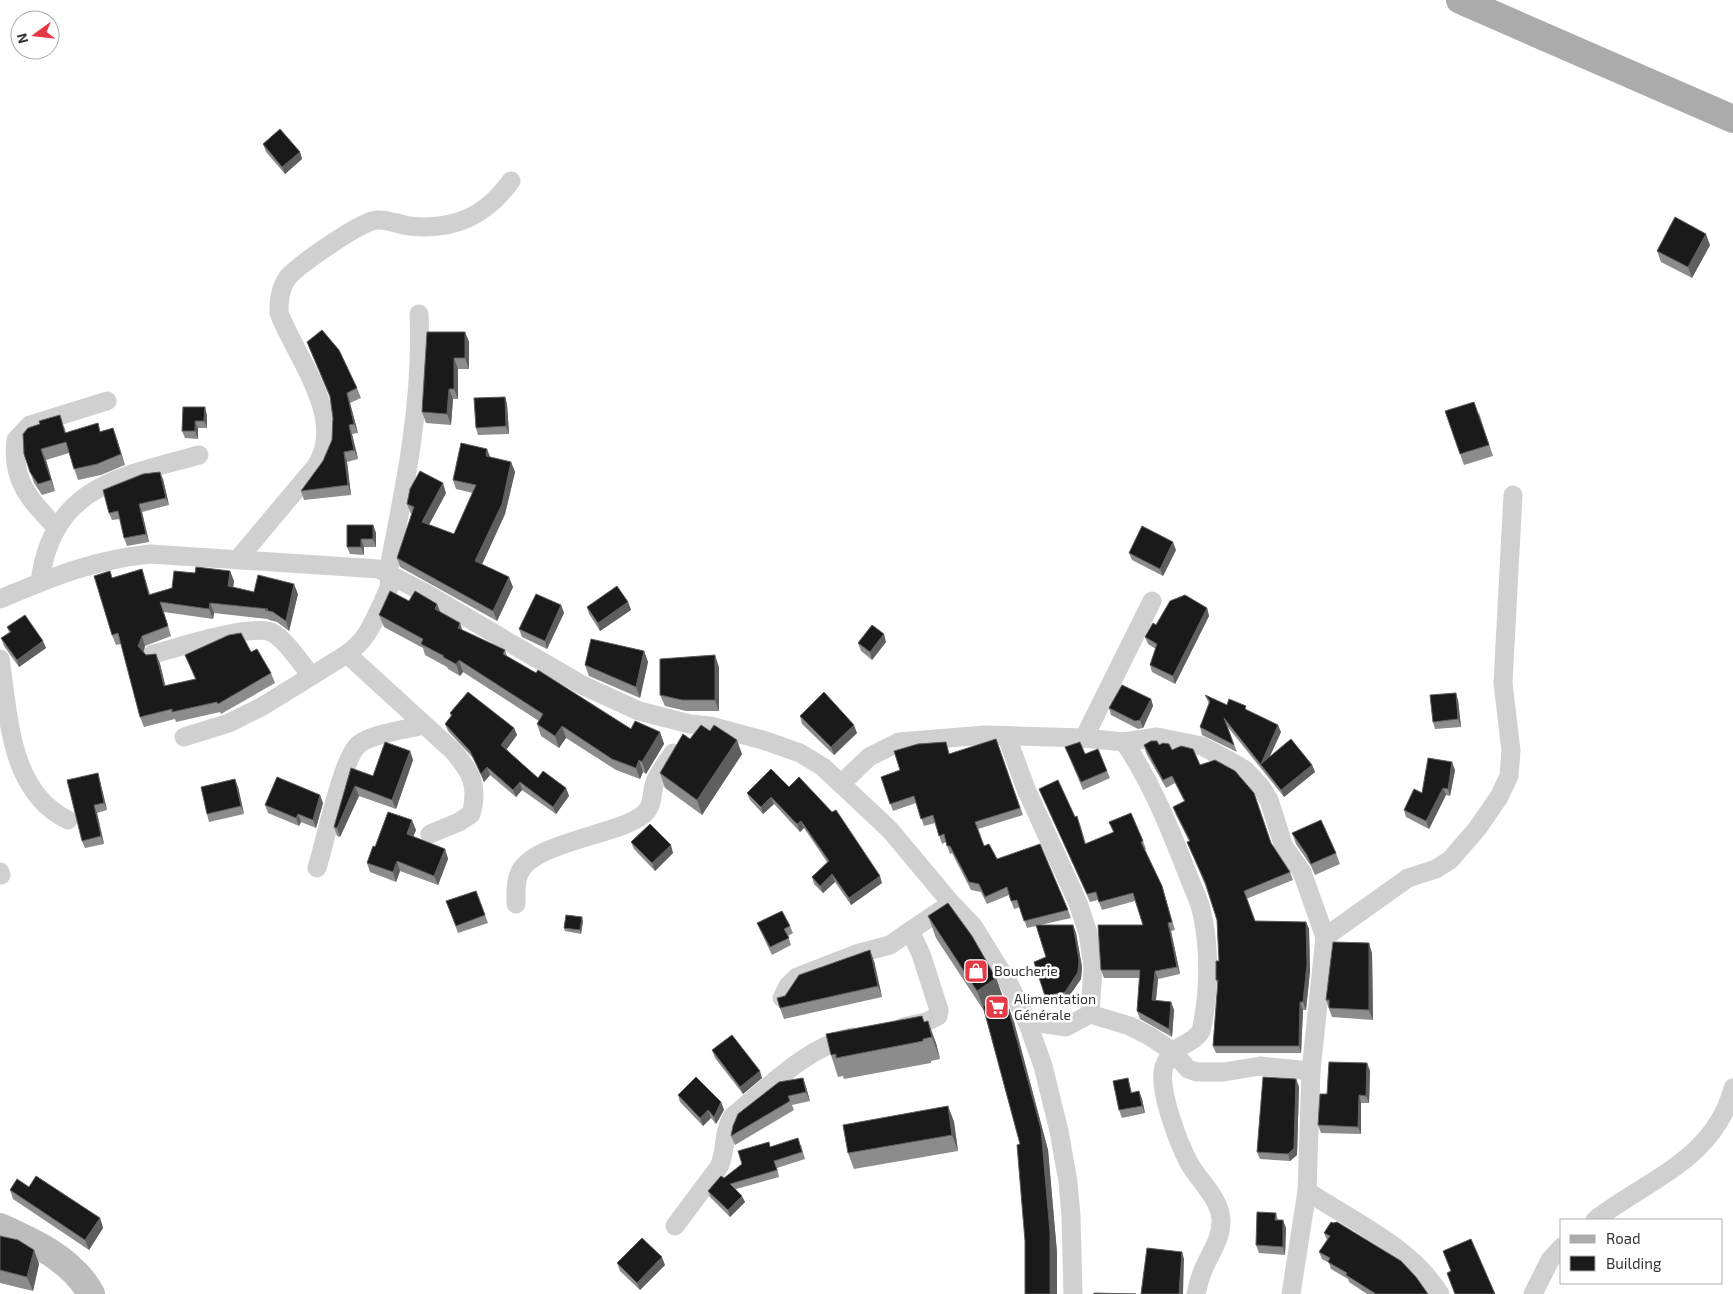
<svg xmlns="http://www.w3.org/2000/svg" width="1733" height="1294" viewBox="0 0 1733 1294" font-family="'Exo 2',sans-serif">
<rect width="100%" height="100%" fill="#fff"/>
<g fill="none" stroke-linecap="round" stroke-linejoin="round">
<!-- minor -->
<g stroke="#d0d0d0" stroke-width="19">
<path d="M419,314C423,401 405,487 388,572C392,590 387,590 381,606C372,626 365,641 347,654L452,750C471,771 479,786 471,814L459,822L430,834"/>
<path d="M57,528C30,501 11,480 16,440L30,425L107,401"/>
<path d="M238,559L316,466C347,420 296,357 279,313C279,300 280,288 288,277C299,265 362,220 377,220C388,219 399,225 410,226C454,231 486,216 511,181"/>
<path d="M40,582C52,486 120,477 199,455"/>
<path d="M0,599C53,577 92,560 150,554L379,569L425,593L582,685L639,711L690,724L710,726L763,740L800,753L823,767L890,830L951,903L973,926L1009,984L1027,1021L1043,1066L1059,1131L1068,1182L1071,1216L1073,1294"/>
<path d="M153,654C177,648 249,624 271,632C285,638 301,664 311,675"/>
<path d="M0,659C9,715 9,792 68,820"/>
<path d="M184,737L229,723L263,706L347,654"/>
<path d="M1007,737L1026,789L1078,903L1088,933L1093,967L1090,1014L1066,1027L1027,1021"/>
<path d="M1084,738L1124,742L1157,737L1202,746L1228,760L1245,770L1261,787L1269,800L1284,847L1302,872L1325,937L1311,1071L1307,1191L1291,1294"/>
<path d="M1124,742C1152,783 1170,829 1188,875C1193,889 1201,903 1203,918C1210,953 1209,996 1201,1031C1190,1048 1174,1041 1164,1067C1157,1088 1179,1144 1189,1163C1199,1181 1219,1197 1221,1219C1222,1238 1211,1252 1204,1268C1200,1276 1198,1286 1196,1294"/>
<path d="M842,783L869,757L899,742L985,735L1084,738L1152,601"/>
<path d="M317,868C325,843 342,759 358,745C370,734 408,729 424,725"/>
<path d="M0,872L1,875"/>
<path d="M516,904C516,895 515,883 519,874C531,842 620,835 644,814C654,805 651,793 655,782C659,772 667,762 673,753"/>
<path d="M1325,937L1408,878L1436,869L1450,860L1477,829L1499,797L1509,776L1511,751L1503,683L1513,495"/>
<path d="M782,998L788,986L797,977L856,954L890,945L910,931"/>
<path d="M1090,1014L1130,1026L1151,1037L1172,1051L1188,1069L1197,1072H1224L1260,1066L1311,1071"/>
<path d="M903,1027L926,1022L938,1016L939,1010L921,954L910,931L950,904"/>
<path d="M1307,1191C1353,1222 1410,1246 1440,1294"/>
<path d="M1595,1220C1647,1180 1715,1159 1733,1088"/>
<path d="M675,1226L719,1167C727,1150 722,1132 733,1116C769,1087 806,1047 852,1037"/>
<path d="M1533,1294L1550,1260L1562,1247"/>
</g>
<!-- secondary -->
<path stroke="#bdbdbd" stroke-width="28" d="M0,1227C34,1242 73,1260 91,1294"/>
<!-- primary -->
<path stroke="#ababab" stroke-width="28" d="M1460,0L1733,119"/>
</g>
<!-- wall -->
<g fill="#8c8c8c">
<path d="M263,144L300,152L302,159L285,174L266,152Z"/>
<path d="M1710,245L1692,278L1661,262L1657,251Z"/>
<path d="M465,332L469,342V369H458V399H453L451,425L426,423L422,412Z"/>
<path d="M307,342L357,388L361,398L350,403L358,433L352,434L358,459L347,462L351,495L304,500L301,491L323,461L332,440L333,418L330,398Z"/>
<path d="M505,397L507,404L509,434L478,435L476,428Z"/>
<path d="M183,407L207,415V428H198V439L185,438L182,431Z"/>
<path d="M1479,413L1493,456L1464,465L1460,454Z"/>
<path d="M64,426L66,433L101,431L113,428L125,465L101,475L78,480L69,453L46,460L55,491L42,495L34,483L24,454Z"/>
<path d="M490,457L511,462L515,472L505,514L482,564L513,587L497,621L400,567L397,558L412,514H411L407,504L446,493L429,525L454,534L473,493L456,489L453,480Z"/>
<path d="M163,479L169,505L142,512L149,542L127,546L124,538L120,519L112,520L109,513Z"/>
<path d="M373,525L376,533V547H364V555L350,554L347,547Z"/>
<path d="M1176,550L1163,576L1132,560L1129,553Z"/>
<path d="M142,569L150,594L172,588L195,573L230,571L234,581L233,587L254,592L298,594L289,631L277,622L269,620L268,619L214,613L213,619L164,612L171,636L145,646L144,652L146,655L156,654L160,664L165,686L195,679L185,655L251,652L271,673L275,683L221,714L220,712L176,722L175,719L144,727L140,717L121,644L116,645L112,635V578Z"/>
<path d="M628,602L631,610L600,631L589,614L587,607Z"/>
<path d="M561,605L564,613L547,649L522,637L519,629Z"/>
<path d="M1207,608L1209,616L1175,684L1152,672L1150,665L1156,649L1148,644L1145,637L1156,625Z"/>
<path d="M440,613L463,630L505,650L507,656L631,729L660,732L664,744L646,774L643,772L640,779L616,770L566,738L559,748L541,736L537,724L539,721L463,672L460,676L448,669L447,667L425,655L423,648L384,627L379,615Z"/>
<path d="M7,627L46,648L19,667L4,646L1,638L9,632Z"/>
<path d="M886,642L872,660L861,651L858,643Z"/>
<path d="M644,651L648,662L640,698L589,676L585,665Z"/>
<path d="M719,667V711H686L665,706L660,695Z"/>
<path d="M1205,695L1227,705L1248,711L1281,732L1270,756L1312,765L1315,772L1284,797L1227,726L1237,752L1202,735L1200,727L1209,704Z"/>
<path d="M1151,699L1153,706L1143,728L1138,729L1111,715L1109,708Z"/>
<path d="M1458,700L1461,727L1435,729L1433,722Z"/>
<path d="M450,713L514,728L517,735L506,750L538,778L566,788L569,796L556,814L522,790L516,797L490,775L484,782L473,758L448,731L445,724L451,717Z"/>
<path d="M800,716L857,733L834,755L802,724Z"/>
<path d="M690,739L742,754L702,815L665,788L660,773Z"/>
<path d="M996,739L1023,815L978,829L984,846L997,859L1068,910L1071,918L1040,925H1073L1076,933L1082,967L1081,979L1067,999L1048,1004L1034,962L1046,957L1036,926L1027,928L1020,907L1014,909L1009,895L987,904L981,892L971,890L952,853L950,854L946,842L942,844L935,823L924,826L916,803L893,811L881,777Z"/>
<path d="M1144,745H1159L1172,750L1200,765L1271,844L1290,872L1293,880L1246,899L1255,921L1306,922L1309,929L1310,971L1306,1010H1303L1301,1053H1216L1213,1046L1218,985L1216,980L1219,961L1217,920L1206,887L1187,842L1189,841L1176,815L1173,807L1184,801L1175,783L1166,788L1146,753Z"/>
<path d="M1065,747L1085,754L1107,771L1110,778L1083,790Z"/>
<path d="M410,751L413,760L396,809L359,796L340,837L337,836L334,827L351,768L373,776Z"/>
<path d="M771,769L882,883L851,905L835,882L823,893L814,884L812,877L827,862L804,828L800,832L774,804L763,814L750,800L747,793Z"/>
<path d="M1455,770L1450,796L1446,795L1429,829L1406,817L1404,810L1422,793Z"/>
<path d="M100,781L107,810L97,813L104,844L85,848L82,841Z"/>
<path d="M238,787L244,814L209,822L207,814Z"/>
<path d="M1039,789L1075,817L1080,824L1086,844L1113,832L1109,822L1143,841L1146,849L1145,850L1162,886L1164,893L1175,930L1171,931L1180,974L1158,979L1156,1001L1171,1002L1174,1010L1172,1037L1140,1019L1137,1011L1140,978H1104L1101,970L1143,925L1135,901L1102,910L1098,900L1090,902Z"/>
<path d="M323,803L316,828L301,822L299,826L268,813L265,805Z"/>
<path d="M416,830L413,837L445,849L448,859L438,885L400,871L396,882L370,872L367,863L375,847Z"/>
<path d="M1292,833L1336,853L1340,864L1315,875L1311,866L1296,844Z"/>
<path d="M631,842L673,853L655,871L634,849Z"/>
<path d="M476,891L488,923L458,933L446,901Z"/>
<path d="M928,916L996,978L1004,1000L1002,1001L1006,1000L1014,1022L1048,1150L1057,1253L1020,1144L984,1011L936,938Z"/>
<path d="M583,921L581,934L565,931L564,928Z"/>
<path d="M757,923L790,926L793,933L788,936L791,945L772,955L760,930Z"/>
<path d="M1372,953L1373,1020L1332,1017L1326,1000Z"/>
<path d="M874,961L882,997L784,1019L780,1008L785,996Z"/>
<path d="M924,1022L936,1043L940,1059L931,1061V1063L844,1079L843,1076L838,1077L831,1055Z"/>
<path d="M712,1050L762,1078L743,1094L715,1058Z"/>
<path d="M1367,1063L1370,1071L1369,1103H1361V1134L1321,1133L1318,1125Z"/>
<path d="M803,1078L806,1087L810,1101L792,1105L794,1110L735,1145L731,1136Z"/>
<path d="M1128,1078L1132,1093L1139,1091L1142,1099L1145,1113L1122,1118L1119,1110Z"/>
<path d="M1296,1079L1299,1087L1297,1155L1290,1161L1260,1159L1257,1152Z"/>
<path d="M678,1095L721,1102L724,1110L716,1124L711,1118L703,1126L680,1102Z"/>
<path d="M948,1106L954,1122L958,1151L854,1169L848,1153Z"/>
<path d="M801,1145L805,1159L777,1168L779,1177L736,1189L745,1202L730,1217L710,1197L708,1191L724,1178L771,1147Z"/>
<path d="M29,1187L100,1218L103,1228L89,1250L13,1199L10,1190Z"/>
<path d="M1276,1213L1278,1220L1286,1228L1285,1255L1259,1253L1256,1245Z"/>
<path d="M1324,1233L1428,1294H1367L1349,1282L1348,1279L1331,1269L1329,1263L1322,1259L1319,1252L1327,1240Z"/>
<path d="M0,1236L34,1250L39,1264L33,1291L0,1283Z"/>
<path d="M617,1263L665,1265L640,1290L620,1271Z"/>
</g>
<!-- shaded-wall -->
<g fill="#5f5f5f">
<path d="M300,152L302,159L285,174L282,167Z"/>
<path d="M1706,234L1710,245L1692,278L1688,267Z"/>
<path d="M465,332L469,342V369L465,358Z"/>
<path d="M454,358L458,369V399L454,389Z"/>
<path d="M449,389L453,399L451,425L447,414Z"/>
<path d="M347,393L350,403L358,433L354,424Z"/>
<path d="M505,397L507,404L509,434L506,426Z"/>
<path d="M205,407L207,415V428L204,421Z"/>
<path d="M195,421L198,428V439L195,431Z"/>
<path d="M349,425L352,434L358,459L354,450Z"/>
<path d="M113,428L117,439L125,465L121,454Z"/>
<path d="M41,449L46,460L55,491L51,480Z"/>
<path d="M487,449L491,459L486,456Z"/>
<path d="M344,452L347,462L351,495L348,485Z"/>
<path d="M511,462L515,472L505,514L479,571L475,561Z"/>
<path d="M160,472L163,479L169,505L166,498Z"/>
<path d="M443,483L446,493L425,532L422,522Z"/>
<path d="M139,504L142,512L149,542L146,534Z"/>
<path d="M373,525L376,533V547L373,539Z"/>
<path d="M361,539L364,547V555L361,547Z"/>
<path d="M1173,542L1176,550L1163,576L1160,569Z"/>
<path d="M230,571L234,581L232,596L228,586Z"/>
<path d="M509,577L513,587L497,621L493,611Z"/>
<path d="M294,584L298,594L289,631L286,621Z"/>
<path d="M628,602L631,610L600,631L598,623Z"/>
<path d="M210,603L214,613L213,619L209,609Z"/>
<path d="M437,604L442,616L435,609Z"/>
<path d="M561,605L564,613L547,649L545,641Z"/>
<path d="M1207,608L1209,616L1175,684L1173,676Z"/>
<path d="M460,623L464,635L458,628Z"/>
<path d="M884,634L886,642L872,660L870,652Z"/>
<path d="M142,636L145,646L142,656L138,646Z"/>
<path d="M43,641L46,648L19,667L17,660Z"/>
<path d="M644,651L648,662L640,698L636,687Z"/>
<path d="M156,654L160,664L168,696L164,686Z"/>
<path d="M715,655L719,667V711L715,700Z"/>
<path d="M459,660L463,672L460,676L456,664Z"/>
<path d="M1456,693L1458,700L1461,727L1458,719Z"/>
<path d="M1151,699L1153,706L1143,728L1140,720Z"/>
<path d="M854,725L857,733L834,755L831,747Z"/>
<path d="M1278,725L1281,732L1264,769L1261,764Z"/>
<path d="M562,726L566,738L559,748L555,736Z"/>
<path d="M514,728L517,735L504,753L501,745Z"/>
<path d="M660,732L664,744L646,774L642,762Z"/>
<path d="M737,740L742,754L702,815L697,800Z"/>
<path d="M410,751L413,760L396,809L392,800Z"/>
<path d="M639,760L643,772L640,779L636,768Z"/>
<path d="M1452,762L1455,770L1450,796L1448,789Z"/>
<path d="M1312,765L1315,772L1284,797L1281,790Z"/>
<path d="M487,767L490,775L484,782L481,774Z"/>
<path d="M98,773L100,781L107,810L104,803Z"/>
<path d="M235,779L238,787L244,814L241,806Z"/>
<path d="M520,782L522,790L516,797L513,790Z"/>
<path d="M355,786L359,796L340,837L337,828Z"/>
<path d="M566,788L569,796L556,814L553,807Z"/>
<path d="M1443,788L1446,795L1429,829L1426,821Z"/>
<path d="M320,795L323,803L316,828L313,820Z"/>
<path d="M771,797L774,804L763,814L761,807Z"/>
<path d="M94,805L97,813L104,844L101,836Z"/>
<path d="M298,814L301,822L299,826L296,818Z"/>
<path d="M412,820L416,830L410,844L407,834Z"/>
<path d="M801,821L804,828L800,832L797,824Z"/>
<path d="M671,845L673,853L655,871L652,863Z"/>
<path d="M445,849L448,859L438,885L434,876Z"/>
<path d="M397,861L400,871L396,882L393,872Z"/>
<path d="M832,874L835,882L823,893L820,886Z"/>
<path d="M880,876L882,883L851,905L849,898Z"/>
<path d="M582,917L583,921L581,934L580,930Z"/>
<path d="M1306,922L1309,929L1310,971L1306,1010L1303,1002Z"/>
<path d="M1168,923L1171,931L1180,974L1177,967Z"/>
<path d="M1073,925L1076,933L1082,967L1081,979L1067,999L1065,992Z"/>
<path d="M1369,943L1372,953L1373,1020L1369,1010Z"/>
<path d="M870,950L874,961L882,997L878,986Z"/>
<path d="M1155,971L1158,979L1155,1008L1152,1000Z"/>
<path d="M996,978L1004,1000L985,1012L977,991Z"/>
<path d="M1006,1000L1014,1022L1048,1150L1057,1253V1294H1050Z"/>
<path d="M1171,1002L1174,1010L1172,1037L1169,1029Z"/>
<path d="M1300,1002L1303,1010L1301,1053L1299,1046Z"/>
<path d="M928,1021L936,1043L940,1059L932,1037Z"/>
<path d="M1367,1063L1370,1071L1369,1103L1366,1096Z"/>
<path d="M760,1071L762,1078L743,1094L740,1087Z"/>
<path d="M803,1078L806,1087L810,1101L806,1092Z"/>
<path d="M1296,1079L1299,1087L1297,1155L1290,1161L1288,1154Z"/>
<path d="M1139,1091L1142,1099L1145,1113L1142,1106Z"/>
<path d="M1359,1095L1361,1103V1134L1358,1127Z"/>
<path d="M721,1102L724,1110L716,1124L714,1117Z"/>
<path d="M948,1106L954,1122L958,1151L952,1135Z"/>
<path d="M708,1110L711,1118L703,1126L700,1118Z"/>
<path d="M742,1196L745,1202L730,1217L728,1210Z"/>
<path d="M100,1218L103,1228L89,1250L85,1240Z"/>
<path d="M1283,1220L1286,1228L1285,1255L1283,1247Z"/>
<path d="M34,1250L39,1264L33,1291L27,1277Z"/>
<path d="M1182,1252L1184,1259L1183,1294H1179Z"/>
<path d="M662,1257L665,1265L640,1290L637,1283Z"/>
</g>
<!-- building -->
<g fill="#1a1a1a" stroke="#5f5f5f">
<path d="M280,129L300,152L282,167L263,144Z"/>
<path d="M1675,217L1706,234L1688,267L1657,251Z"/>
<path d="M322,330L339,350L357,388L347,393L354,424L349,425L354,450L344,452L348,485L301,491L323,461L332,440L333,418L330,396L307,342Z"/>
<path d="M427,332H465V358H454V389H449L447,414L422,412Z"/>
<path d="M505,397L506,426L476,428L474,398Z"/>
<path d="M1474,402L1489,445L1460,454L1445,411Z"/>
<path d="M183,407H205L204,421H195V431H182Z"/>
<path d="M60,415L65,433L98,423L100,432L113,428L121,454L97,464L74,469L66,442L41,449L51,480L38,484L30,472L24,454L23,434L28,428L40,424L39,421Z"/>
<path d="M461,443L487,449L486,456L511,462L502,504L475,561L509,577L493,611L397,558L414,507L407,504L410,489L420,471L443,483L422,522L454,534L476,485L453,480Z"/>
<path d="M160,472L166,498L139,504L146,534L124,538L118,511L109,513L103,490L143,474Z"/>
<path d="M347,525H373V539H361V547H347Z"/>
<path d="M1142,526L1173,542L1160,569L1129,553Z"/>
<path d="M196,567L230,571L228,586L254,592L258,575L294,584L286,621L273,612L265,610L268,609L210,603L209,609L160,602L168,626L142,636L138,646L146,655L156,654L164,686L196,679L185,655L229,635L241,633L251,652L257,649L271,673L218,704L217,702L172,712V709L140,717L118,633L112,635L94,576L110,571L112,578L142,569L149,595L172,588L174,571L195,573Z"/>
<path d="M617,586L628,602L598,623L587,607Z"/>
<path d="M390,591L409,601L415,591L437,604L435,609L460,623L458,628L505,650L503,654L536,673L538,670L631,729L635,721L660,732L642,762L639,760L636,768L612,759L562,726L555,736L537,724L543,714L459,660L456,664L443,657L444,656L421,644L423,639L379,615Z"/>
<path d="M536,594L561,605L545,641L519,629Z"/>
<path d="M1185,595L1207,608L1173,676L1150,665L1157,644L1145,637L1153,623L1156,625L1170,601Z"/>
<path d="M25,615L43,641L17,660L1,638L11,632L7,627Z"/>
<path d="M872,625L884,634L870,652L858,643Z"/>
<path d="M591,639L644,651L636,687L585,665Z"/>
<path d="M715,655V700H682L660,695V659Z"/>
<path d="M1122,685L1151,699L1140,720L1135,721L1109,708Z"/>
<path d="M468,692L514,728L501,745L538,778L543,771L566,788L553,807L520,782L513,790L487,767L481,774L470,751L445,724L452,715L450,713Z"/>
<path d="M824,692L854,725L831,747L800,716Z"/>
<path d="M1456,693L1458,719L1433,722L1430,695Z"/>
<path d="M1205,695L1227,705L1229,699L1246,706L1245,709L1278,725L1261,764L1291,739L1312,765L1281,790L1224,718L1234,745L1200,727L1210,701Z"/>
<path d="M701,725L710,731L714,725L737,740L697,800L660,773L683,734L690,739Z"/>
<path d="M996,739L1020,808L975,822L984,846L989,844L997,859L1040,844L1068,910L1024,921L1017,900L1011,901L1007,887L985,897L979,884L969,882L950,846H947L944,834L939,836L933,815L921,819L914,796L890,804L881,777L900,770L894,751L918,744L946,742L949,754Z"/>
<path d="M1151,741H1157L1159,745L1163,743L1169,744L1172,750L1181,746L1193,749L1200,765L1215,760L1235,771L1254,793L1271,843L1290,872L1244,891L1255,921L1306,922L1307,964L1303,1002H1300L1299,1046H1213L1218,980H1216V961H1219L1217,920L1205,882L1187,842L1190,841L1173,807L1185,801L1172,776L1163,780L1144,745Z"/>
<path d="M385,742L410,751L392,800L355,786L337,828L334,827L351,768L373,776Z"/>
<path d="M1080,742L1085,754L1098,749L1107,771L1081,782L1065,747Z"/>
<path d="M1428,758L1452,762L1448,789L1443,788L1426,821L1404,810L1414,789L1422,793Z"/>
<path d="M771,769L789,787L799,777L832,812L836,810L880,876L849,898L832,874L820,886L812,877L829,861L801,821L797,824L771,797L761,807L747,793Z"/>
<path d="M98,773L104,803L94,805L101,836L82,841L67,780Z"/>
<path d="M277,777L320,795L313,820L298,814L296,818L265,805Z"/>
<path d="M235,779L241,806L207,814L201,787Z"/>
<path d="M1058,780L1075,817L1077,816L1085,844L1114,832L1109,822L1131,813L1143,841L1141,842L1162,886L1172,922L1168,923L1177,967L1155,971L1152,1000L1171,1002L1169,1029L1137,1011L1140,970H1101L1098,925H1143L1133,893L1099,902L1096,892L1087,894L1039,789Z"/>
<path d="M388,812L412,820L407,834L445,849L434,876L397,861L393,872L367,863L373,846L375,847Z"/>
<path d="M1321,820L1336,853L1311,864L1307,855L1292,833Z"/>
<path d="M650,824L671,845L652,863L631,842Z"/>
<path d="M476,891L485,915L456,926L446,901Z"/>
<path d="M948,903L972,936L996,978L977,991L928,916Z"/>
<path d="M782,911L790,926L784,929L789,938L770,947L757,923Z"/>
<path d="M566,915L582,917L580,930L564,928Z"/>
<path d="M1036,925H1073L1079,960L1078,972L1065,992L1045,996L1034,962L1046,957Z"/>
<path d="M1333,942L1369,943V1010L1329,1008V1000H1326Z"/>
<path d="M870,950L878,986L780,1008L777,998L785,996L799,975Z"/>
<path d="M1006,1000L1041,1129L1050,1232V1294H1025V1241L1017,1145L1020,1144L983,1006Z"/>
<path d="M922,1016L924,1022L928,1021L932,1037L923,1039V1041L836,1058V1054L831,1055L826,1034Z"/>
<path d="M732,1035L760,1071L740,1087L712,1050Z"/>
<path d="M1329,1062L1367,1063L1366,1096L1359,1095L1358,1127L1318,1125L1320,1094H1327Z"/>
<path d="M696,1077L721,1102L714,1117L708,1110L700,1118L678,1095Z"/>
<path d="M1263,1077L1296,1079L1294,1148L1288,1154L1257,1152Z"/>
<path d="M803,1078L806,1092L788,1096L790,1101L731,1136L733,1126L738,1114L779,1082Z"/>
<path d="M1128,1078L1131,1093L1139,1091L1142,1106L1119,1110L1113,1081Z"/>
<path d="M948,1106L952,1135L848,1153L843,1125Z"/>
<path d="M798,1138L802,1152L774,1161L777,1170L730,1184L742,1196L728,1210L708,1191L721,1176L724,1178L742,1164L738,1151L769,1142L770,1147Z"/>
<path d="M36,1176L100,1218L85,1240L10,1190L17,1179L29,1187Z"/>
<path d="M1257,1212L1276,1213L1275,1220H1283V1247L1256,1245Z"/>
<path d="M1331,1222L1333,1223L1337,1222L1401,1261L1416,1277L1428,1294H1376L1346,1275L1347,1273L1328,1262L1330,1258L1319,1252L1330,1236L1324,1233Z"/>
<path d="M0,1236L18,1240L34,1250L27,1277L0,1270Z"/>
<path d="M642,1238L662,1257L637,1283L617,1263Z"/>
<path d="M1471,1239L1495,1294H1455L1447,1273L1451,1271L1443,1251Z"/>
<path d="M1147,1248L1182,1252L1179,1294H1141Z"/>
<path d="M1094,1293L1136,1294H1094Z"/>
</g>
<!-- icons -->
<defs>
<g id="shop-square" transform="scale(1.25)"><rect x="-9" y="-9" width="18" height="18" rx="4" fill="#e63946" stroke="#fff"/><path d="M-5-2.5h2.3a2.7 3.5 0 0 1 5.4 0H5L5.5 6h-11ZM-1.5-2.5h3a1.5 2.3 0 0 0-3 0Z" fill="#fff"/></g>
<g id="supermarket-square" transform="scale(1.25)"><rect x="-9" y="-9" width="18" height="18" rx="4" fill="#e63946" stroke="#fff"/><path d="M-6-5.5h2.5l.6 2H6L4.5 2H-2.5L-4.4-4H-6ZM-1.5 3.2a1.3 1.3 0 1 0 .1 0ZM3 3.2a1.3 1.3 0 1 0 .1 0Z" fill="#fff"/></g>
</defs>
<g fill-rule="evenodd">
<use href="#shop-square" x="976" y="971"/>
<use href="#supermarket-square" x="997" y="1007"/>
</g>
<g text-anchor="middle" stroke-width="5" stroke-linejoin="round" paint-order="stroke">
<!-- poi labels -->
<g font-size="14" fill="#333" stroke="#fff" text-anchor="start">
<text x="994" y="976">Boucherie</text>
<text x="1014" y="1004">Alimentation<tspan x="1014" dy="16">Générale</tspan></text>
</g>
</g>
<!-- legend -->
<rect x="1560" y="1219" width="162" height="65" fill="#ffffff" stroke="#adadad"/>
<rect x="1570" y="1235" width="25" height="8" fill="#ababab" stroke="#adadad"/>
<text x="1606" y="1244" font-size="15" fill="#333333">Road</text>
<rect x="1570" y="1256" width="25" height="15" fill="#1a1a1a" stroke="#adadad"/>
<text x="1606" y="1269" font-size="15" fill="#333333">Building</text>
<!-- north arrow -->
<g transform="translate(35 35) rotate(255)"><circle r="24" fill="#ffffff" stroke="#adadad"/>
<path d="M0-4L9 19L0 12L-9 19Z" fill="#e63946"/>
<text y="-8" font-size="14" font-weight="bold" text-anchor="middle" fill="#333333">N</text>
</g>
</svg>
